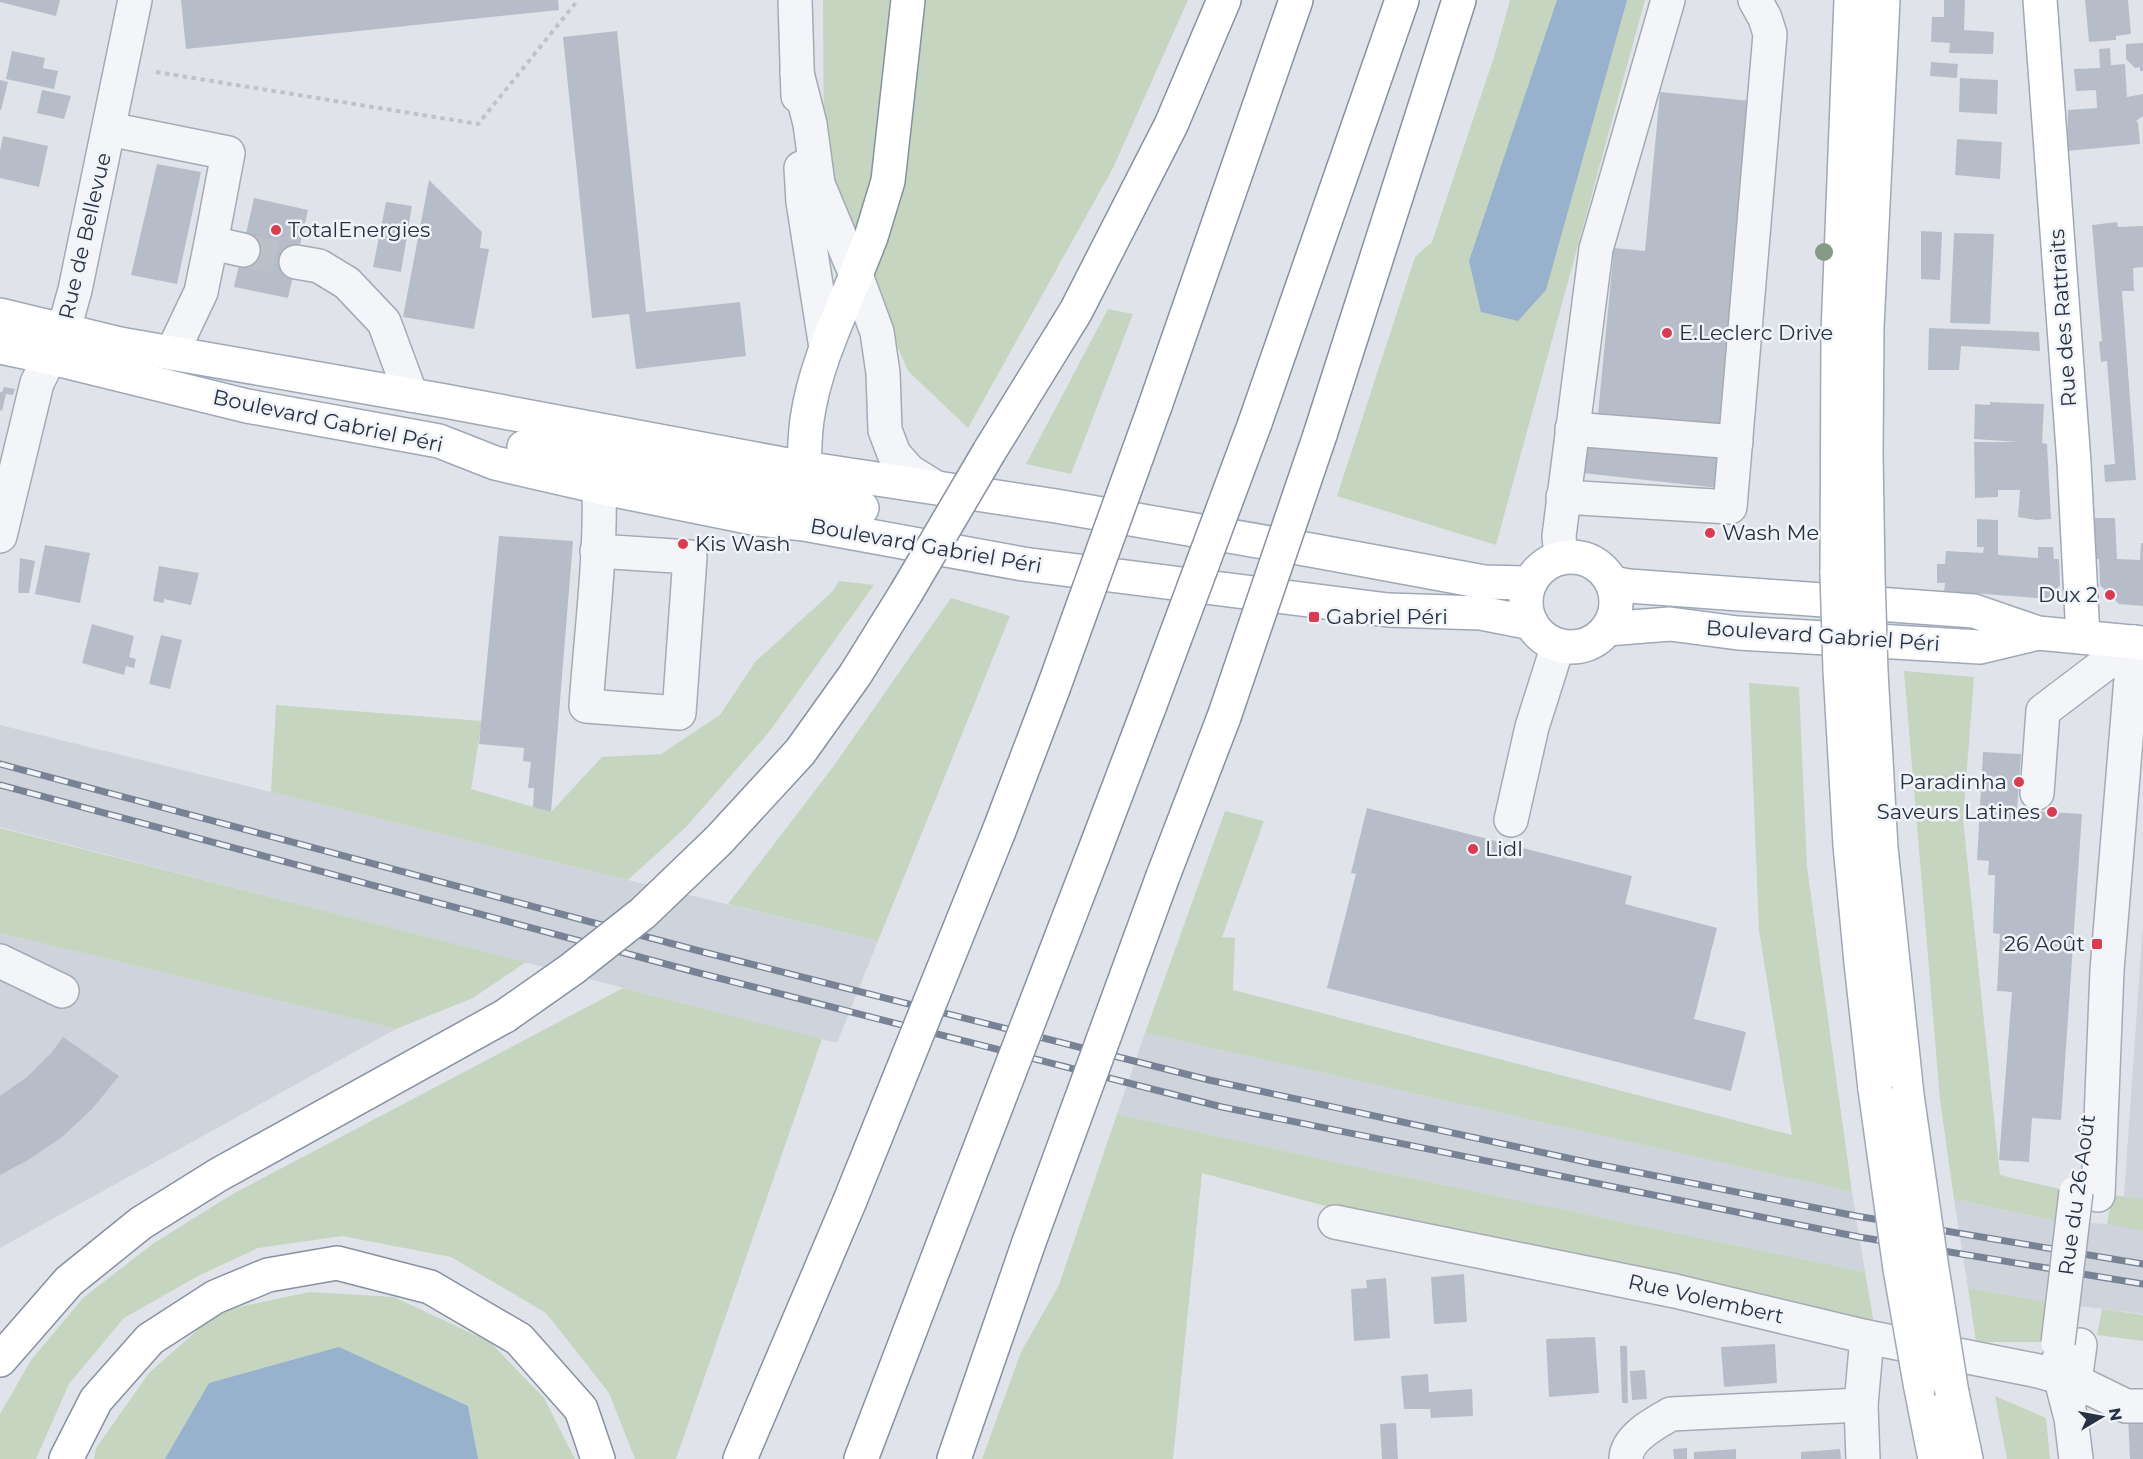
<svg xmlns="http://www.w3.org/2000/svg" width="2143" height="1459" viewBox="0 0 2143 1459" font-family="Montserrat,sans-serif">
<rect width="100%" height="100%" fill="#e0e4ea"/>
<!-- built -->
<g fill="#ced3dc">
<path d="M0,725L550,861L878,941L837,1043L0,827Z"/>
<path d="M2143,923V1314L2047,1302L1968,1288L1954,1199L2056,1221L2122,1225Z"/>
<path d="M0,933L396,1029L0,1248Z"/>
<path d="M1145,1033L1852,1192L1865,1272L1367,1169L1117,1114Z"/>
</g>
<!-- green -->
<g fill="#c5d5c0">
<path d="M823,0H1188L1113,168L968,428L908,371L824,173Z"/>
<path d="M1510,0H1645L1496,545L1337,496L1415,257L1432,242L1494,57Z"/>
<path d="M1108,309L1133,314L1071,474L1026,464Z"/>
<path d="M839,581L874,585L769,732L686,827L628,880L271,792L276,705L482,721L471,789L551,812L602,757L661,754L720,715L755,662L833,591Z"/>
<path d="M951,598L1010,616L878,941L728,904L833,767Z"/>
<path d="M1904,671L1974,677L1963,819L2000,1175L2060,1189L2056,1221L1954,1199L1940,1100Z"/>
<path d="M1749,683L1799,687L1807,867L1852,1192L1145,1033L1225,811L1264,821L1222,937L1235,938L1233,990L1792,1135L1759,931Z"/>
<path d="M0,828L526,962L473,998L396,1029L0,933Z"/>
<path d="M623,988L822,1039L676,1459H635L609,1393L546,1313L451,1257L342,1236L258,1248L198,1276L124,1318L69,1384L36,1459H0V1414L31,1360L84,1297L154,1243L231,1195Z"/>
<path d="M1117,1114L1367,1169L1865,1272L1874,1324L1487,1249L1202,1173L1173,1459H982L1021,1352L1059,1285Z"/>
<path d="M2112,1195L2143,1199V1231L2107,1224Z"/>
<path d="M1968,1288L2047,1302L2043,1342H1976Z"/>
<path d="M310,1292L394,1297L490,1342L544,1398L575,1459H94L96,1448L149,1373L219,1311Z"/>
<path d="M2102,1309L2143,1315V1341L2097,1335Z"/>
<path d="M1995,1396L2046,1418L2050,1459H2007Z"/>
</g>
<!-- water -->
<g fill="#98b1cd">
<path d="M1557,0H1627L1546,290L1518,321L1481,312L1469,261Z"/>
<path d="M339,1347L468,1406L478,1459H165L209,1383Z"/>
</g>
<!-- building -->
<g fill="#b7bdc8">
<path d="M0,0H60L56,16L0,2Z"/>
<path d="M181,0H558L559,10L186,49Z"/>
<path d="M1944,0H1965L1964,30L1994,32L1993,54L1949,53L1950,43L1931,42L1932,17H1944Z"/>
<path d="M2085,0H2128L2131,34L2116,36V40L2089,42Z"/>
<path d="M617,31L646,312L740,302L746,356L636,369L629,314L592,318L563,37Z"/>
<path d="M2143,43V71H2140V67L2135,68L2126,59V44Z"/>
<path d="M2110,48L2111,65L2125,64L2127,97L2143,94V116L2135,122H2138L2140,144L2067,151L2068,110L2097,108L2096,90L2076,91L2074,69L2100,68L2099,49Z"/>
<path d="M12,51L45,58L43,68L58,71L54,89L6,79Z"/>
<path d="M1931,62L1958,64L1957,78L1930,76Z"/>
<path d="M1960,78L1998,80L1997,114L1959,112Z"/>
<path d="M0,80L8,82L1,110H0Z"/>
<path d="M42,90L71,96L64,119L37,113Z"/>
<path d="M1660,92L1751,101L1720,426L1746,491L1582,473L1588,413L1598,414L1614,248L1645,251Z"/>
<path d="M3,136L48,146L39,187L0,178V151Z"/>
<path d="M1957,139L2002,142L2000,179L1955,175Z"/>
<path d="M157,164L201,172L177,284L131,275Z"/>
<path d="M429,180L482,232L480,248L489,249L474,329L403,317Z"/>
<path d="M254,198L308,210L288,298L234,287Z"/>
<path d="M386,202L412,206L401,272L373,267Z"/>
<path d="M2117,222L2118,227L2143,226V267L2133,268L2134,291H2122L2136,480L2105,482L2104,465L2115,464L2107,361L2101,362L2099,342L2102,341L2092,225Z"/>
<path d="M1921,231L1942,232L1940,280L1921,279Z"/>
<path d="M1954,233L1994,234L1990,324L1950,323Z"/>
<path d="M1929,328L2039,332L2040,351L1961,346L1959,370H1928Z"/>
<path d="M4,387L15,389L13,395L6,394L2,411L0,410V392H2Z"/>
<path d="M1990,402L2044,404L2042,443L2047,444L2051,519L2036,520L2018,517L2020,490H1998V497L1975,498L1974,442H2019L1974,439L1975,404L1990,405Z"/>
<path d="M2094,518H2115L2117,559L2140,560L2141,543H2143V606L2119,604L2100,585L2099,559H2096Z"/>
<path d="M1977,519L1998,520V555L2038,558V547H2053L2054,559H2059L2060,585L2049,599L1944,591L1945,583H1937V564H1945L1946,551L1983,553L1984,547H1977Z"/>
<path d="M499,536L573,541L551,812L533,807L534,788H528L531,762L523,761L524,748L479,744Z"/>
<path d="M45,545L90,553L80,603L35,594Z"/>
<path d="M20,558L35,561L29,593H18Z"/>
<path d="M159,566L199,573L191,605L164,599V603L153,601Z"/>
<path d="M92,624L134,636L129,657L136,659L134,668L126,666L124,675L82,663Z"/>
<path d="M161,635L182,640L170,689L149,684Z"/>
<path d="M1983,752L2021,754L2017,810L2082,814L2061,1120L2032,1118L2029,1162L1999,1160L2012,992L1997,991L2000,934L1993,933L1995,875H1988L1989,861L1977,860Z"/>
<path d="M1367,808L1632,876L1625,904L1717,928L1694,1019L1746,1032L1731,1091L1327,988L1356,874L1351,873Z"/>
<path d="M63,1037L119,1076L92,1109L62,1137L28,1160L0,1175V1096L27,1077L52,1052Z"/>
<path d="M1464,1274L1467,1322L1434,1324L1431,1277Z"/>
<path d="M1386,1278L1390,1338L1354,1341L1351,1289L1367,1288L1366,1280Z"/>
<path d="M1595,1337L1599,1393L1549,1397L1546,1339Z"/>
<path d="M1775,1344L1777,1383L1724,1387L1721,1347Z"/>
<path d="M1620,1346H1627L1628,1403H1622Z"/>
<path d="M1645,1370L1647,1399L1632,1400L1630,1371Z"/>
<path d="M1428,1374L1429,1392L1472,1389L1473,1416L1431,1418L1430,1409H1404L1401,1376Z"/>
<path d="M2128,1417H2143V1459H2130Z"/>
<path d="M1396,1423L1398,1459H1382L1380,1424Z"/>
<path d="M1687,1448V1459H1674L1673,1449Z"/>
<path d="M1736,1449V1459H1694V1452Z"/>
<path d="M1840,1449L1841,1459H1801V1452Z"/>
</g>
<g fill="none" stroke-linecap="round" stroke-linejoin="round">
<!-- minor-tunnel -->
<path stroke="#bbc0c9" stroke-width="33" stroke-dasharray="33 16" stroke-linecap="butt" d="M243,250L296,262"/>
<!-- minor casing -->
<g stroke="#a5abb5" stroke-width="36">
<g id="minor">
<path d="M795,0L798,96"/>
<path d="M797,73L810,124L818,184L856,275L877,332L883,373L885,430L894,454L909,471L935,487"/>
<path d="M109,129L228,153L211,243"/>
<path d="M801,168L803,202L826,348"/>
<path d="M296,262L319,266L347,283L384,322L411,395"/>
<path d="M172,353L201,292L211,243L243,250"/>
<path d="M1572,429L1736,442"/>
<path d="M1563,497L1730,507L1770,34L1765,18L1755,0"/>
<path d="M0,536L37,383L64,329L75,290L135,0"/>
<path d="M597,551L690,557L679,713L586,706C591,634 601,559 599,487"/>
<path d="M1561,558L1559,536L1596,249L1668,0"/>
<path d="M2037,793L2043,711L2134,642"/>
<path d="M1511,820L1532,727L1558,645"/>
<path d="M0,961L62,991"/>
<path d="M2098,1195L2107,970L2134,642"/>
<path d="M1335,1222L1675,1291L1867,1337L2034,1370L2075,1381L2126,1406H2143"/>
<path d="M2058,1361L2060,1376L2071,1418L2076,1459"/>
<path d="M2073,1395L2080,1345"/>
<path d="M1626,1459C1626,1438 1655,1423 1671,1414L1861,1405"/>
<path d="M1863,1459L1861,1405L1867,1337"/>
</g>
</g>
<!-- major casing -->
<g stroke="#9ea8b7" stroke-width="36">
<g id="major">
<path d="M2040,0L2074,463L2083,637"/>
<path d="M0,315L120,344L445,401L804,468L1056,506L1316,551L1484,582L1530,583"/>
<path d="M0,347L48,357L247,406L439,441L495,463L599,487L758,519L804,524L1023,564L1388,610L1481,613L1531,623"/>
<path d="M524,447L862,508"/>
<path d="M804,489C804,466 804,442 807,420C814,369 837,321 856,275"/>
<circle cx="1571" cy="602" r="45"/>
<path d="M1837,574L1838,334L1851,0"/>
<path d="M1868,576L1866,453L1867,327L1883,0"/>
<path d="M1612,583L1629,586L1974,611L2038,633L2143,643"/>
<path d="M1607,629L1670,624L1738,633L1980,647L2038,633"/>
<path d="M1840,670L1850,845L1861,963L1875,1089"/>
<path d="M1871,672L1881,848L1907,1095"/>
<path d="M1920,1383L1935,1459"/>
<path d="M1952,1393L1966,1459"/>
</g>
</g>
<!-- highway casing -->
<g stroke="#8691a2" stroke-width="36">
<g id="highway">
<path d="M856,275L871,237L888,181L908,0"/>
<path d="M1155,406L1296,0"/>
<path d="M1255,423L1402,0"/>
<path d="M1320,435L1459,0"/>
<path d="M989,452L1076,311L1171,125L1224,0"/>
<path d="M999,831L1053,689"/>
<path d="M719,840L800,752L855,675L906,593"/>
<path d="M1093,855L1150,705"/>
<path d="M1163,876L1224,717"/>
<path d="M0,1360L69,1281L141,1223L218,1175L505,1016"/>
<path d="M66,1459L96,1400L150,1339L215,1297L268,1275L337,1263L430,1287L519,1339L581,1409L598,1459"/>
<path d="M740,1459L849,1203"/>
<path d="M861,1459L950,1226"/>
<path d="M954,1459L1029,1242"/>
</g>
</g>
<!-- path -->
<path stroke="#bec2c9" stroke-width="4" stroke-dasharray="4.5 4.5" stroke-linecap="butt" d="M156,72L478,124L578,0"/>
<!-- minor -->
<use href="#minor" stroke="#f3f5f8" stroke-width="33"/>
<!-- major -->
<use href="#major" stroke="#fff" stroke-width="33"/>
<!-- highway -->
<use href="#highway" stroke="#fff" stroke-width="33"/>
<!-- rail casing -->
<g stroke="#788295" stroke-width="7">
<g id="rail">
<path d="M0,764L707,953L1209,1080L1586,1162L1856,1216L2143,1264"/>
<path d="M0,785L699,973L1222,1107L1859,1237L2143,1284"/>
</g>
</g>
<!-- rail -->
<use href="#rail" stroke="#f0f3f7" stroke-width="4.5" stroke-dasharray="14" stroke-linecap="butt"/>
<!-- minor-bridge casing -->
<g stroke="#a5abb5" stroke-width="36" stroke-linecap="butt">
<path id="minor-bridge" d="M2058,1343L2076,1192"/>
</g>
<!-- major-bridge casing -->
<g stroke="#9ea8b7" stroke-width="36" stroke-linecap="butt">
<g id="major-bridge">
<path d="M1837,574L1840,670"/>
<path d="M1868,576L1871,672"/>
<path d="M1875,1089L1900,1269L1920,1383"/>
<path d="M1907,1095L1931,1262L1952,1393"/>
</g>
</g>
<!-- highway-bridge casing -->
<g stroke="#8691a2" stroke-width="36" stroke-linecap="butt">
<g id="highway-bridge">
<path d="M906,593L989,452"/>
<path d="M1053,689L1155,406"/>
<path d="M1150,705L1255,423"/>
<path d="M1224,717L1320,435"/>
<path d="M505,1016L572,969L643,913L719,840"/>
<path d="M849,1203L999,831"/>
<path d="M950,1226L1093,855"/>
<path d="M1029,1242L1163,876"/>
</g>
</g>
<!-- minor-bridge -->
<use href="#minor-bridge" stroke="#f3f5f8" stroke-width="33"/>
<!-- major-bridge -->
<use href="#major-bridge" stroke="#fff" stroke-width="33"/>
<!-- highway-bridge -->
<use href="#highway-bridge" stroke="#fff" stroke-width="33"/>
</g>
<!-- trees -->
<circle fill="#859b85" cx="1824" cy="252" r="9"/>
<!-- markers -->
<g fill="#d93b50" stroke="#f0f3f7" stroke-width="2">
<circle cx="276" cy="230" r="6"/>
<circle cx="1667" cy="333" r="6"/>
<circle cx="1710" cy="533" r="6"/>
<circle cx="683" cy="544" r="6"/>
<circle cx="2110" cy="595" r="6"/>
<rect x="1308" y="611" width="12" height="12" rx="3"/>
<circle cx="2019" cy="782" r="6"/>
<circle cx="2052" cy="812" r="6"/>
<circle cx="1473" cy="849" r="6"/>
<rect x="2091" y="938" width="12" height="12" rx="3"/>
</g>
<g text-anchor="middle" stroke-width="5" stroke-linejoin="round" paint-order="stroke">
<!-- poi labels -->
<g font-size="21" fill="#273143" stroke="#f0f3f7" text-anchor="start">
<text x="288" y="237">TotalEnergies</text>
<text x="1679" y="340">E.Leclerc Drive</text>
<text x="1722" y="540">Wash Me</text>
<text x="695" y="551">Kis Wash</text>
<text x="2098" y="602" text-anchor="end">Dux 2</text>
<text x="1326" y="624">Gabriel Péri</text>
<text x="2007" y="789" text-anchor="end">Paradinha</text>
<text x="2040" y="819" text-anchor="end">Saveurs Latines</text>
<text x="1485" y="856">Lidl</text>
<text x="2085" y="951" text-anchor="end">26 Août</text>
</g>
<!-- street labels -->
<g font-size="21" fill="#273143" stroke="#f0f3f7">
<text transform="translate(85 236) rotate(-77)" y="7">Rue de Bellevue</text>
<text transform="translate(2063 318) rotate(-94)" y="7">Rue des Rattraits</text>
<text transform="translate(328 421) rotate(12)" y="7">Boulevard Gabriel Péri</text>
<text transform="translate(926 546) rotate(10)" y="7">Boulevard Gabriel Péri</text>
<text transform="translate(1823 636) rotate(4)" y="7">Boulevard Gabriel Péri</text>
<text transform="translate(2077 1195) rotate(-82)" y="7">Rue du 26 Août</text>
<text transform="translate(1706 1299) rotate(13)" y="7">Rue Volembert</text>
</g>
</g>
<!-- north arrow -->
<g transform="translate(2101 1417) rotate(80)" stroke="#f0f3f7" stroke-width="4.5" paint-order="stroke">
<path d="M0-4.5L10 22L0 15L-10 22Z" fill="#273143"/>
<text y="-9" font-size="16" font-weight="bold" text-anchor="middle" fill="#273143">N</text>
</g>
</svg>
